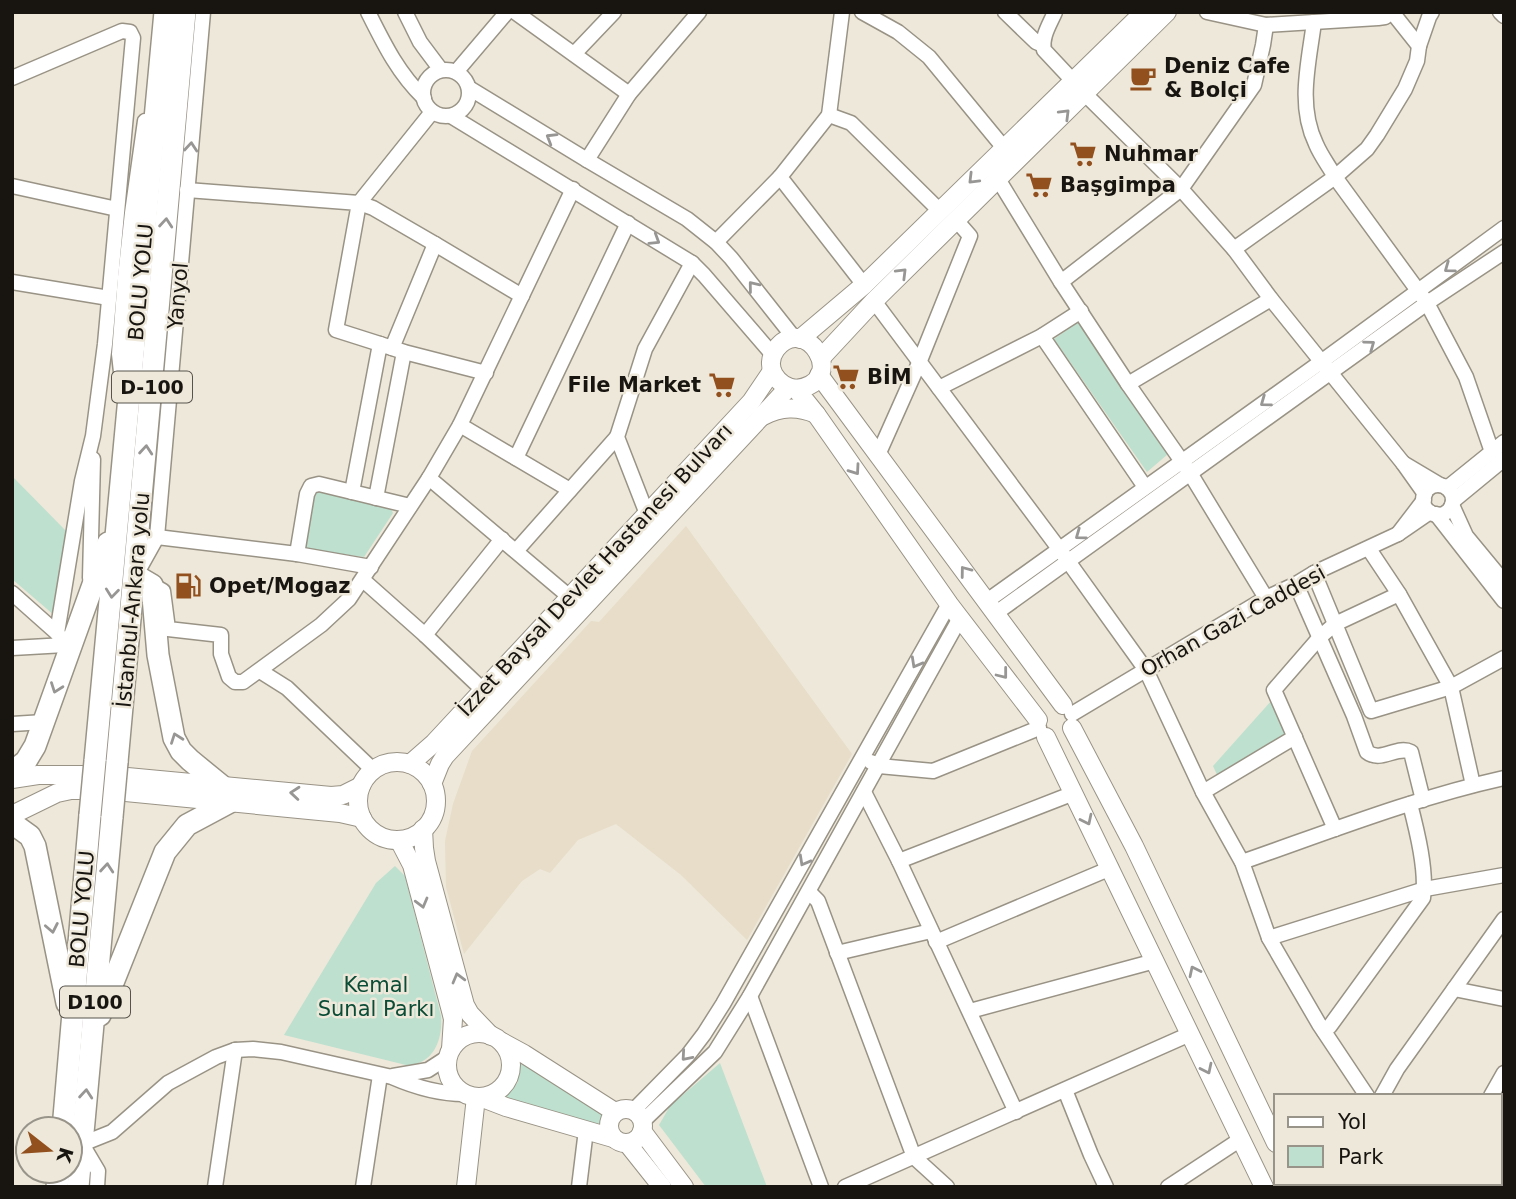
<svg xmlns="http://www.w3.org/2000/svg" width="1516" height="1199" viewBox="0 0 1516 1199" font-family="'DejaVu Sans',sans-serif">
<rect width="100%" height="100%" fill="#eee8da"/>
<!-- built -->
<path fill="#e7ddc8" d="M686,526L852,754L747,940L681,875L616,824L578,840L550,873L540,869L522,881L464,954L446,887L445,841L453,804L472,751L591,621L599,622Z"/>
<!-- green -->
<g fill="#bde0cf">
<path d="M1080,321L1168,454L1147,472L1054,339Z"/>
<path d="M12,476L66,531L57,613L54,615L12,579Z"/>
<path d="M316,490L390,507L393,513L364,557L307,549L303,543L312,494Z"/>
<path d="M1272,700L1288,735L1218,777L1213,766Z"/>
<path d="M395,866L405,876L441,1016C443,1040 433,1065 406,1065L284,1035L376,883Z"/>
<path d="M519,1057L606,1113L602,1126L501,1101L518,1082Z"/>
<path d="M720,1063L767,1187H706L659,1125L670,1106Z"/>
</g>
<g fill="none" stroke-linecap="round" stroke-linejoin="round">
<!-- minor casing -->
<g stroke="#999386" stroke-width="17">
<g id="minor">
<path d="M368,12C384,44 398,73 424,98"/>
<path d="M405,12L420,42L441,70"/>
<path d="M515,12L629,94"/>
<path d="M862,12L898,32L929,57L1004,148"/>
<path d="M1005,12L1036,42L1043,45"/>
<path d="M1055,12C1050,24 1041,37 1044,50L1074,82"/>
<path d="M1207,12L1266,25L1378,18L1385,17L1391,12"/>
<path d="M1392,12L1419,46L1417,61L1405,89L1377,135L1367,149L1335,177L1427,303L1466,377L1492,452"/>
<path d="M1500,12L1504,16"/>
<path d="M1419,46L1429,17L1432,12"/>
<path d="M574,54L614,12"/>
<circle cx="446" cy="93" r="23"/>
<path d="M456,72L507,12"/>
<path d="M12,78L122,31L130,32L133,38L105,344L93,436L82,481L57,633"/>
<path d="M469,88L587,160L687,219L716,242L731,258L795,339"/>
<path d="M1085,94L1181,189L1234,249L1271,299L1403,463"/>
<path d="M432,112L359,203L373,208L435,244"/>
<path d="M829,115L842,12"/>
<path d="M451,116L692,263L704,275L773,355"/>
<path d="M587,160L629,94L699,12"/>
<path d="M998,179L1061,282L1128,384L1190,473L1266,598"/>
<path d="M12,186L117,209"/>
<path d="M187,190L359,203L336,330L380,344"/>
<path d="M716,242L780,177"/>
<path d="M1234,249L1335,177C1329,166 1321,156 1316,144C1297,105 1309,62 1314,22"/>
<path d="M12,282L109,298"/>
<path d="M1061,282L1181,189L1254,85L1263,45L1266,25"/>
<path d="M864,285L780,177L829,115L851,123L940,211"/>
<path d="M874,301L1060,550L1146,670L1203,792L1242,862L1269,938L1319,1024L1367,1096"/>
<path d="M1042,336L1145,487"/>
<path d="M392,348L435,244L522,296"/>
<path d="M1128,384L1271,299"/>
<path d="M939,388L1042,336L1081,311"/>
<path d="M123,390L119,354L125,277L132,213L145,121"/>
<path d="M460,425L570,490"/>
<path d="M878,455L919,363L970,236L956,220"/>
<path d="M516,458L628,223"/>
<path d="M429,478L578,604"/>
<circle cx="1438" cy="500" r="15"/>
<path d="M1447,488L1504,442"/>
<path d="M352,492L380,344L404,352L486,373"/>
<path d="M1425,494L1403,463L1440,485"/>
<path d="M376,498L404,352"/>
<path d="M1424,500L1398,534L1430,512"/>
<path d="M1453,501L1504,459"/>
<path d="M1452,505L1466,536L1504,582"/>
<path d="M647,514L617,437L645,349L692,263"/>
<path d="M1436,514L1504,601"/>
<path d="M157,537L297,554L371,567"/>
<path d="M1369,549L1399,594L1451,687L1473,785"/>
<path d="M516,551L617,437"/>
<path d="M297,554L307,494L311,486L319,484L410,506"/>
<path d="M138,571L157,537L203,12"/>
<path d="M1314,573L1371,711L1451,687L1504,658"/>
<path d="M90,578L93,459"/>
<path d="M363,580L425,635L483,690"/>
<path d="M1296,584L1354,716L1367,752C1381,763 1397,745 1411,752L1423,800"/>
<path d="M156,587L163,591L168,629L221,635V654L229,677L235,682H243L321,625L349,599L429,478L460,425L573,189"/>
<path d="M12,593L57,633L60,637"/>
<path d="M987,601L1321,362L1504,228"/>
<path d="M996,613L1427,303L1504,252"/>
<path d="M425,635L502,539"/>
<path d="M12,648L65,645"/>
<path d="M260,671L287,688L373,770"/>
<path d="M1072,714L1266,598L1296,584L1314,573L1398,534"/>
<path d="M12,724L44,722"/>
<path d="M871,762L879,766L933,771L1039,728"/>
<path d="M864,792L899,861L1016,1112"/>
<path d="M1203,792L1295,737"/>
<path d="M1335,829L1274,690L1320,637L1335,624L1399,594"/>
<path d="M899,861L1074,793"/>
<path d="M1242,862C1328,832 1414,798 1504,778"/>
<path d="M809,892L818,901L914,1157L947,1187"/>
<path d="M1269,938L1425,889L1504,875"/>
<path d="M936,942L1111,868"/>
<path d="M837,953L931,931"/>
<path d="M1454,989L1504,999"/>
<path d="M750,996L821,1187"/>
<path d="M970,1011L1155,961"/>
<path d="M1324,1031L1330,1026L1423,898C1427,871 1417,831 1410,804"/>
<path d="M393,1076L428,1070L448,1057"/>
<path d="M1065,1090L1091,1155L1106,1187"/>
<path d="M1382,1096L1397,1069L1504,919"/>
<path d="M1491,1096L1504,1073"/>
<path d="M634,1110L688,1055L704,1034L723,1004L949,604"/>
<path d="M642,1122L715,1052L750,996L960,618"/>
<path d="M1388,1183L1390,1187"/>
<path d="M97,1187L98,1171L82,1144L112,1132L168,1083L216,1057L235,1050L253,1049L281,1052L392,1077C415,1087 439,1094 464,1094"/>
<path d="M215,1187L235,1050"/>
<path d="M363,1187L380,1075"/>
<path d="M579,1187L586,1130"/>
<path d="M845,1187L1190,1034"/>
<path d="M1168,1187L1241,1139"/>
<path d="M1344,1187L1346,1183"/>
<path d="M1442,1187L1444,1183"/>
</g>
</g>
<!-- major casing -->
<g stroke="#999386" stroke-width="20">
<g id="major">
<path d="M800,339L864,285L1144,12"/>
<path d="M821,358L874,301L1167,12"/>
<path d="M819,375L1063,705"/>
<path d="M796,389C851,382 805,311 776,349C763,367 777,386 796,389L816,414L949,604L1038,720"/>
<path d="M763,416C781,407 797,406 816,414"/>
<path d="M1072,728L1134,846L1276,1143"/>
<path d="M1046,737L1264,1187"/>
<circle cx="397" cy="801" r="39"/>
<path d="M410,764L434,743L751,402L772,371"/>
<path d="M12,779L38,775H106L331,796L343,795L361,786"/>
<path d="M432,784L440,764L445,756L788,388"/>
<path d="M12,815L57,793L71,790H105L340,813L362,818"/>
<path d="M423,829L424,848L426,861L465,1005L470,1014L491,1036"/>
<path d="M399,840L412,865L451,1011L453,1019L451,1049"/>
<circle cx="479" cy="1065" r="32"/>
<path d="M502,1042L524,1054L615,1112"/>
<path d="M480,1097L506,1107L613,1138"/>
<circle cx="626" cy="1126" r="17"/>
<path d="M642,1131L684,1187"/>
<path d="M627,1143L662,1187"/>
<path d="M1296,1183L1297,1187"/>
<path d="M466,1187L476,1097"/>
</g>
</g>
<!-- highway casing -->
<g stroke="#999386" stroke-width="24">
<g id="highway">
<path d="M135,575L152,585L158,655L174,738L181,751L190,760L223,787"/>
<path d="M95,761L165,12"/>
<path d="M117,762L185,12"/>
<path d="M12,772L26,761L35,746L108,543"/>
<path d="M12,823L30,836L35,846L67,1003"/>
<path d="M100,1015L165,852L187,825L230,802"/>
<path d="M63,1129L90,815"/>
<path d="M57,1187L59,1171"/>
<path d="M78,1187L112,817"/>
</g>
</g>
<!-- minor -->
<use href="#minor" stroke="#fff" stroke-width="14"/>
<!-- major -->
<use href="#major" stroke="#fff" stroke-width="18"/>
<!-- highway -->
<use href="#highway" stroke="#fff" stroke-width="21"/>
<!-- highway-bridge casing -->
<g stroke="#999386" stroke-width="24" stroke-linecap="butt">
<g id="highway-bridge">
<path d="M90,815L95,761"/>
<path d="M112,817L117,762"/>
</g>
</g>
<!-- highway-bridge -->
<use href="#highway-bridge" stroke="#fff" stroke-width="21"/>
</g>
<!-- one-way arrows -->
<defs><path id="oneway-chevron" d="M-2-3.5L2.5 0L-2 3.5" fill="none" stroke-width="1.6" stroke-linecap="round" stroke-linejoin="round" transform="scale(1.75)"/></defs>
<g stroke="#979694">
<use href="#oneway-chevron" transform="translate(1065 114) rotate(-45)"/>
<use href="#oneway-chevron" transform="translate(551 138) rotate(-149)"/>
<use href="#oneway-chevron" transform="translate(191 147) rotate(-85)"/>
<use href="#oneway-chevron" transform="translate(973 179) rotate(135)"/>
<use href="#oneway-chevron" transform="translate(166 223) rotate(-85)"/>
<use href="#oneway-chevron" transform="translate(655 240) rotate(32)"/>
<use href="#oneway-chevron" transform="translate(1449 268) rotate(144)"/>
<use href="#oneway-chevron" transform="translate(902 273) rotate(-45)"/>
<use href="#oneway-chevron" transform="translate(753 286) rotate(-129)"/>
<use href="#oneway-chevron" transform="translate(1370 345) rotate(-36)"/>
<use href="#oneway-chevron" transform="translate(1265 402) rotate(144)"/>
<use href="#oneway-chevron" transform="translate(146 450) rotate(-85)"/>
<use href="#oneway-chevron" transform="translate(855 470) rotate(55)"/>
<use href="#oneway-chevron" transform="translate(1080 535) rotate(144)"/>
<use href="#oneway-chevron" transform="translate(965 571) rotate(-127)"/>
<use href="#oneway-chevron" transform="translate(112 593) rotate(96)"/>
<use href="#oneway-chevron" transform="translate(916 663) rotate(119)"/>
<use href="#oneway-chevron" transform="translate(1003 674) rotate(52)"/>
<use href="#oneway-chevron" transform="translate(56 688) rotate(110)"/>
<use href="#oneway-chevron" transform="translate(176 738) rotate(-110)"/>
<use href="#oneway-chevron" transform="translate(295 793) rotate(-175)"/>
<use href="#oneway-chevron" transform="translate(1087 820) rotate(64)"/>
<use href="#oneway-chevron" transform="translate(804 861) rotate(119)"/>
<use href="#oneway-chevron" transform="translate(107 868) rotate(-85)"/>
<use href="#oneway-chevron" transform="translate(422 903) rotate(75)"/>
<use href="#oneway-chevron" transform="translate(52 928) rotate(79)"/>
<use href="#oneway-chevron" transform="translate(1194 971) rotate(-116)"/>
<use href="#oneway-chevron" transform="translate(458 978) rotate(-105)"/>
<use href="#oneway-chevron" transform="translate(686 1056) rotate(131)"/>
<use href="#oneway-chevron" transform="translate(1207 1069) rotate(64)"/>
<use href="#oneway-chevron" transform="translate(86 1094) rotate(-85)"/>
</g>
<!-- icons -->
<defs>
<g id="cafe-bare" transform="scale(2.1)"><path d="M-5.5-4.5H6V0H3Q3 3.5 0 3.5H-2.5Q-5.5 3.5-5.5 0ZM3-3.2v2h1.7v-2ZM-6 4.5H4V6H-6Z" fill="#92501e" stroke="#eee8da" stroke-width="2.5" paint-order="stroke"/></g>
<g id="supermarket-bare" transform="scale(2.1)"><path d="M-6-5.5h2.5l.6 2H6L4.5 2H-2.5L-4.4-4H-6ZM-1.5 3.2a1.3 1.3 0 1 0 .1 0ZM3 3.2a1.3 1.3 0 1 0 .1 0Z" fill="#92501e" stroke="#eee8da" stroke-width="2.5" paint-order="stroke"/></g>
<g id="fuel-bare" transform="scale(2.1)"><path d="M-5.5-6h7V0h2V4h1.3V-2.5L3-4.5l.8-.8L6-3V5H2.5V1h-1V6h-7ZM-4.2-4.7v3.2H.2V-4.7Z" fill="#92501e" stroke="#eee8da" stroke-width="2.5" paint-order="stroke"/></g>
</defs>
<g fill-rule="evenodd">
<use href="#cafe-bare" x="1143" y="78"/>
<use href="#supermarket-bare" x="1083" y="154"/>
<use href="#supermarket-bare" x="1039" y="185"/>
<use href="#supermarket-bare" x="846" y="377"/>
<use href="#supermarket-bare" x="722" y="385"/>
<use href="#fuel-bare" x="188" y="586"/>
</g>
<g text-anchor="middle" stroke-width="5" stroke-linejoin="round" paint-order="stroke">
<!-- shield labels -->
<g fill="#eee8da" stroke="#58544d" stroke-width="2">
<rect x="112" y="371.5" width="80" height="31" rx="5"/>
<rect x="60" y="986.5" width="70" height="31" rx="5"/>
</g>
<g font-size="19" font-weight="bold" fill="#181511">
<text x="152" y="394">D-100</text>
<text x="95" y="1009">D100</text>
</g>
<!-- poi labels -->
<g font-size="21" font-weight="bold" fill="#181511" stroke="#eee8da" text-anchor="start">
<text x="1164" y="73">Deniz Cafe<tspan x="1164" dy="24">&amp; Bolçi</tspan></text>
<text x="1104" y="161">Nuhmar</text>
<text x="1060" y="192">Başgimpa</text>
<text x="867" y="384">BİM</text>
<text x="701" y="392" text-anchor="end">File Market</text>
<text x="209" y="593">Opet/Mogaz</text>
</g>
<!-- street labels -->
<g font-size="21" fill="#181511" stroke="#eee8da">
<text transform="translate(141 282) rotate(-85)" y="7">BOLU YOLU</text>
<text transform="translate(178 296) rotate(-85)" y="7">Yanyol</text>
<text transform="translate(595 570) rotate(-47)" y="7">İzzet Baysal Devlet Hastanesi Bulvarı</text>
<text transform="translate(133 600) rotate(-85)" y="7">İstanbul-Ankara yolu</text>
<text transform="translate(1233 621) rotate(-29)" y="7">Orhan Gazi Caddesi</text>
<text transform="translate(82 909) rotate(-85)" y="7">BOLU YOLU</text>
</g>
<!-- park labels -->
<g font-size="21" fill="#0a4c35" stroke="#eee8da">
<text x="376" y="992">Kemal<tspan x="376" dy="24">Sunal Parkı</tspan></text>
</g>
</g>
<!-- border -->
<rect width="1516" height="1199" fill="none" stroke="#181511" stroke-width="28"/>
<!-- legend -->
<rect x="1274" y="1094" width="228" height="91" fill="#eee8da" stroke="#98948a" stroke-width="2"/>
<rect x="1288" y="1117" width="35" height="10" fill="#ffffff" stroke="#98948a" stroke-width="2"/>
<text x="1338" y="1129" font-size="21" fill="#181511">Yol</text>
<rect x="1288" y="1146" width="35" height="21" fill="#bde0cf" stroke="#98948a" stroke-width="2"/>
<text x="1338" y="1164" font-size="21" fill="#181511">Park</text>
<!-- north arrow -->
<g transform="translate(49 1150) rotate(107)"><circle r="33" fill="#eee8da" stroke="#98948a" stroke-width="2"/>
<path d="M0-5L12 26L0 18L-12 26Z" fill="#92501e"/>
<text y="-10" font-size="19" font-weight="bold" text-anchor="middle" fill="#181511">K</text>
</g>
</svg>
